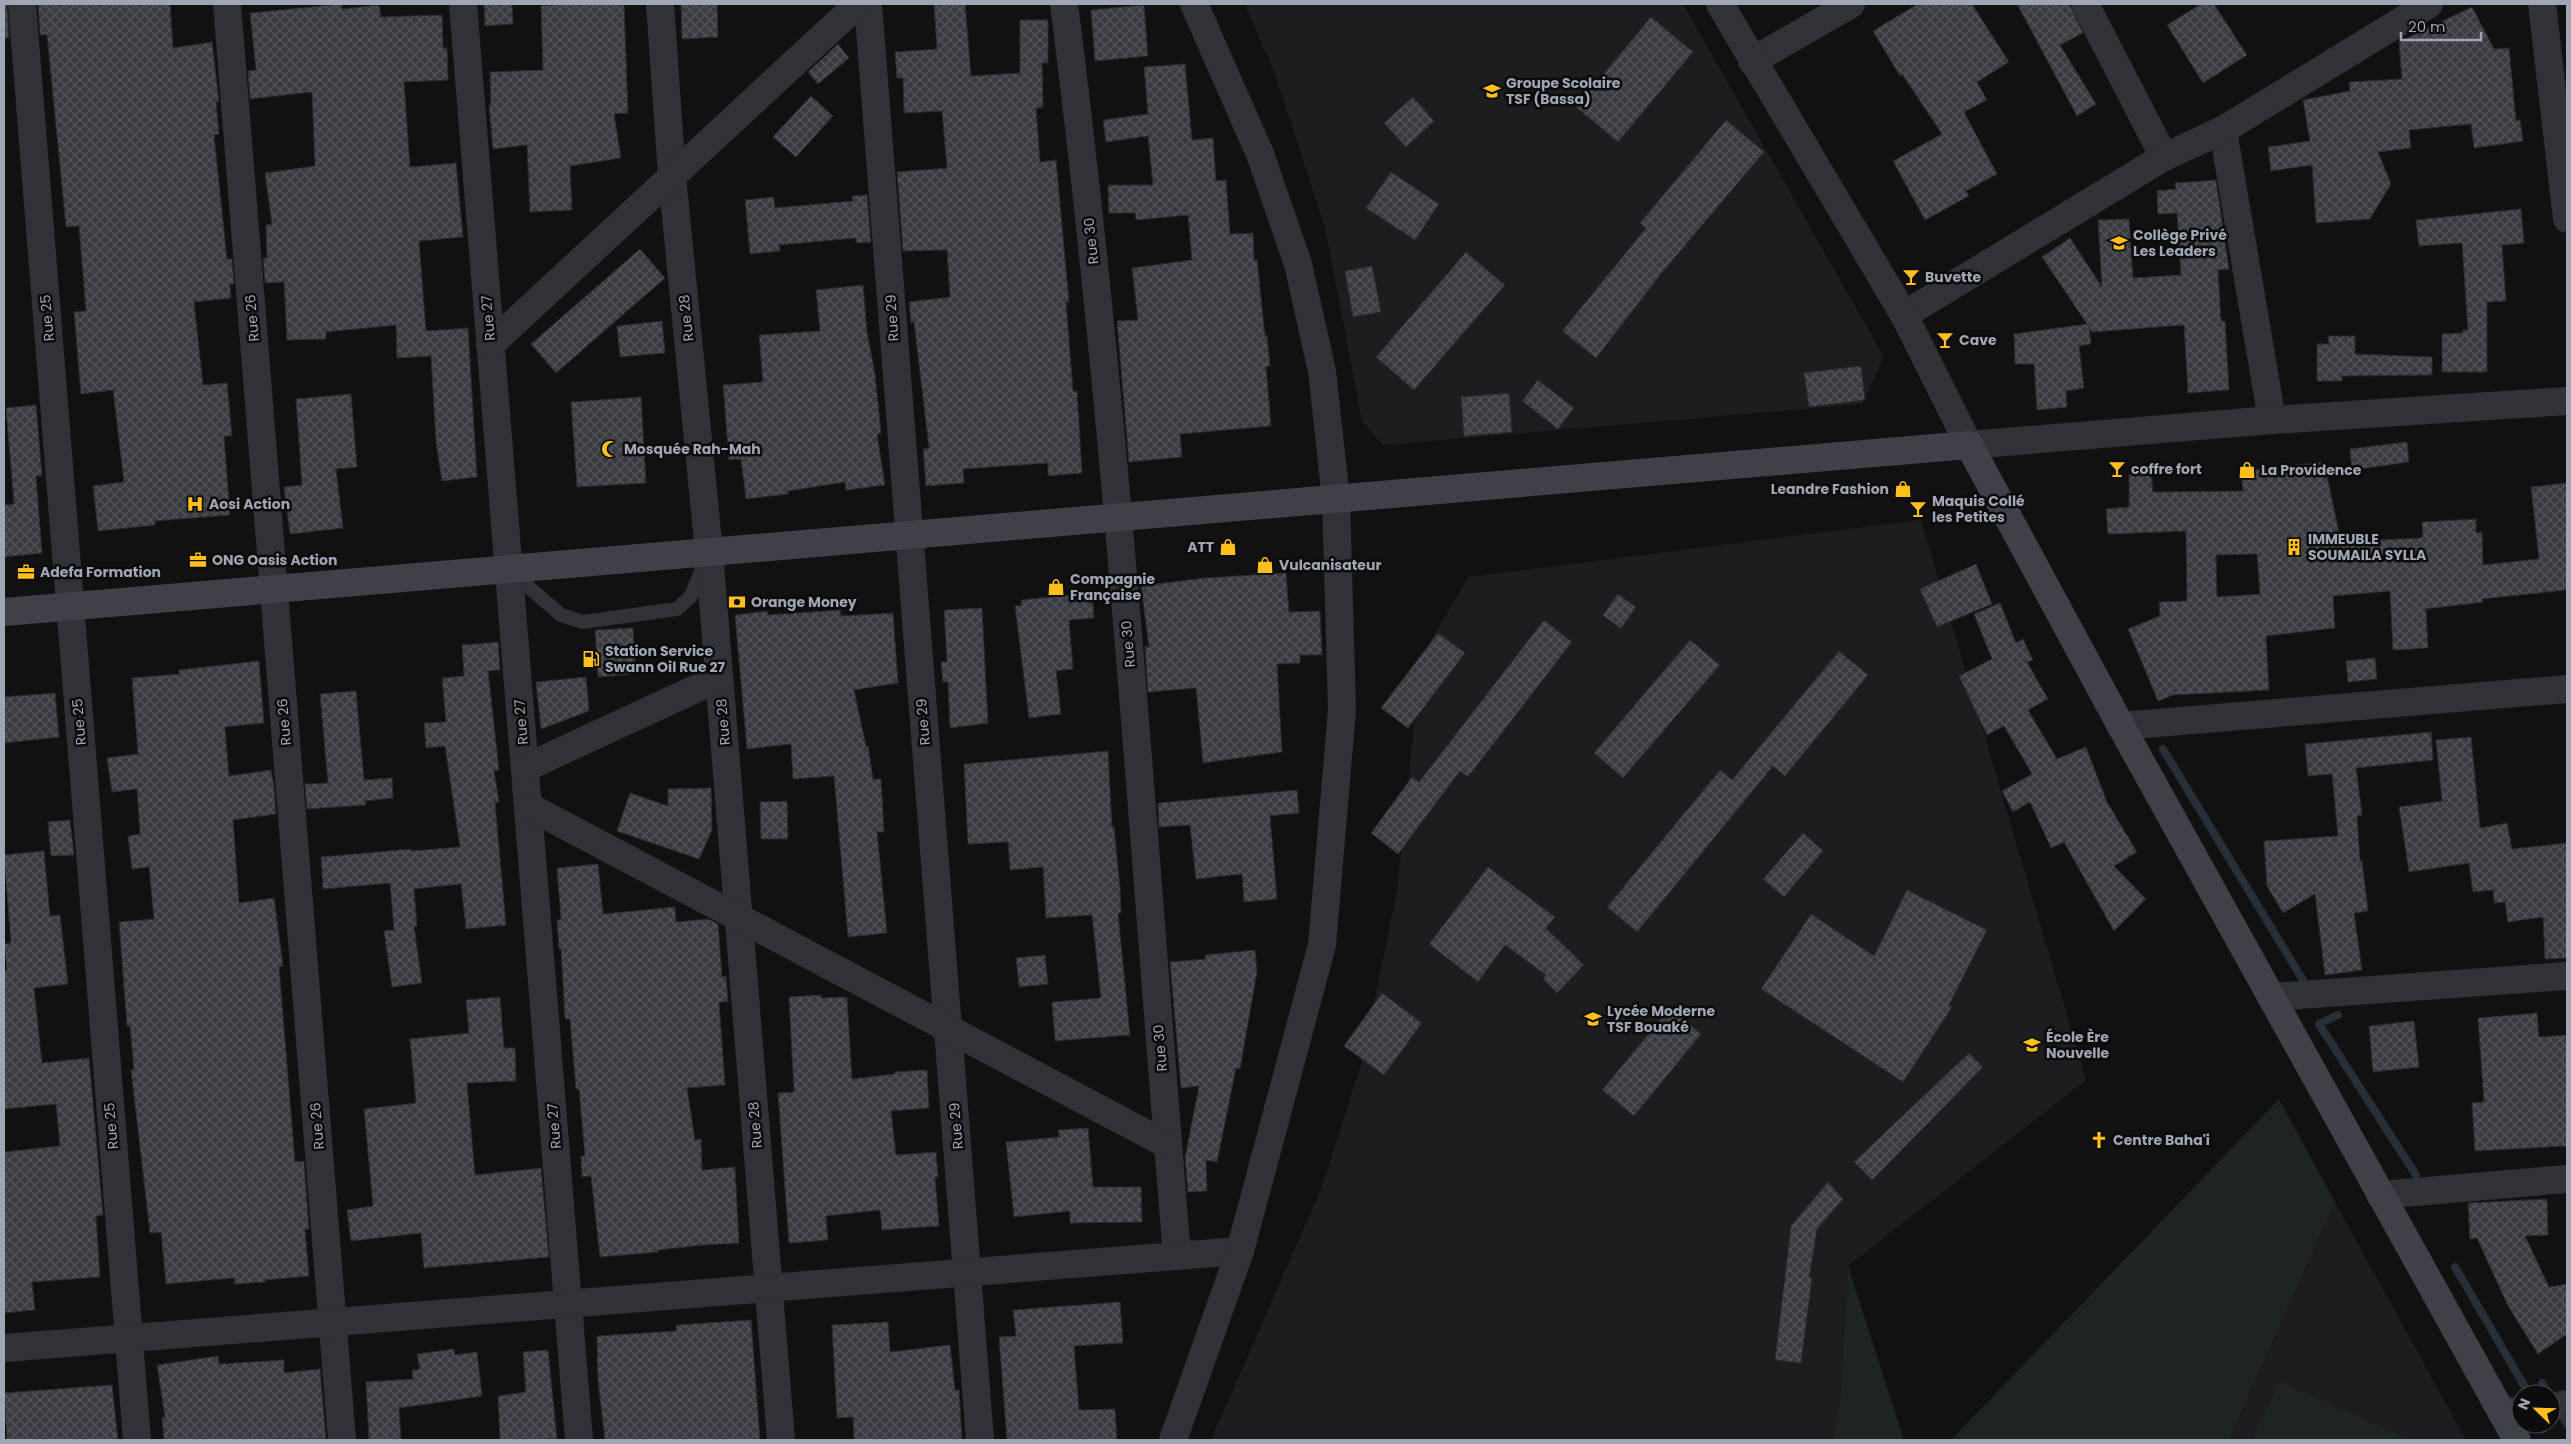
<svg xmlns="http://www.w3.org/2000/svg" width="2571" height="1444" viewBox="0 0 2571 1444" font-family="Poppins,sans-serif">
<defs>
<pattern id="building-cross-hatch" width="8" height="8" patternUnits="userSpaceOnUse" patternTransform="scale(1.25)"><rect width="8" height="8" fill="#3a3b40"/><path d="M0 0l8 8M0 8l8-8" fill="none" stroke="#535459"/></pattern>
</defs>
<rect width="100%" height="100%" fill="#111112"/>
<!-- built -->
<g fill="#1d1d1f">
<path d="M1245,4H1683L1884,357L1862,404L1383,445L1362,421L1325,227L1275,74Z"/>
<path d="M1921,520L2086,1080L1848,1266L1840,1399L1833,1440H1211L1322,1187L1362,1061L1397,891L1421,658L1468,577Z"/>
<path d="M2335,1202L2466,1440H2229Z"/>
</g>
<!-- grass -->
<g fill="#1d251e">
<path d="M2279,1099L2335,1202L2229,1440H1951Z"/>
<path d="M1848,1266L1904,1440H1833L1840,1399Z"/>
<path d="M2279,1381L2411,1440H2252Z"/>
</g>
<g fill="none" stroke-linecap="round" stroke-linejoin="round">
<!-- stream -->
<g stroke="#262f37" stroke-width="8">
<path d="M2163,749L2304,982"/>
<path d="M2323,1022L2338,1015"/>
<path d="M2319,1024L2416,1175"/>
<path d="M2455,1267L2529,1394"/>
<path d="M2542,1383L2549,1394"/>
<path d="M2559,1410L2567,1424"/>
</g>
</g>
<!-- building -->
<g fill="url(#building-cross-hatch)" stroke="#2b2a2f" fill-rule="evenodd">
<path d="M4,4H7L9,38H4Z"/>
<path d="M38,4H170L173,48L212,42L219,102H216L219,134L214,135L227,259H232L234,284H230L231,298L194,302L203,385L227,383L232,436H224L230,515L155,521V525L98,531L93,486L124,482L113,390L81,394L74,312L86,311L79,226L66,227L47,35H40Z"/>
<path d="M342,4V9L379,5L381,17L442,15L443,48H447L448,80L404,82L410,167L456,163L463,237L419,241L426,331L468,328L477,477L442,481L436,442L431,356L397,358L396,325L326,332V339L287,340L284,282L265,283L263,258H267L266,225L272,224L265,173L315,166L312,92L250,99L248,71L256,70L250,13Z"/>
<path d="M484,4H512L513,24L485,26Z"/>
<path d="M562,4H624L628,113L614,114L621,158L570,166L572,210L530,212L527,145L493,149L489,105L491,104L490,72L543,70L541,6Z"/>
<path d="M681,4H717L718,37L682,39Z"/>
<path d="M934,4H965L971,76L1020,73V20H1048V63H1042L1043,107L1036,108L1040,162L1056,160L1069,302H1066L1073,391H1077L1082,473L1048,476V463L963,469L964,483L926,486L923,449L929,448L914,322H911L909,302L950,297L947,250L903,251L897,172L947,168L942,111L904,113L903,78H897L895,52L937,49Z"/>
<path d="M1918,4H1972L2009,62L1977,82L1987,100L1964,112L1997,174L1966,191L1969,196L1925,220L1893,161L1942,134L1902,74L1900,76L1873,31Z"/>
<path d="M2017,4H2069L2083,33L2060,45L2096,104L2077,116Z"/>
<path d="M2201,4H2214L2247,55L2203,83L2167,25Z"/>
<path d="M1144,5L1148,56L1095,61L1091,10Z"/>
<path d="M2472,7L2494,49L2509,48L2516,121L2520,120L2523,141L2474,148L2471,124L2409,130L2411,148L2378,152L2391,184L2370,219L2316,223L2312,165L2271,171L2268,147L2310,141L2303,100L2350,91L2349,82L2402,79L2399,42Z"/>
<path d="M1651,17L1693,52L1618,142L1576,107Z"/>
<path d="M838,44L849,58L818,84L808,72Z"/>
<path d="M1185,64L1192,140L1213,138L1216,181L1226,180L1230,234L1253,233L1254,260H1257L1265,336H1267L1270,366L1266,367L1271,426L1180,434L1182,457L1129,462L1117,321L1138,320L1132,268L1192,260L1188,215L1136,220L1135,213H1109L1108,185H1153L1148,136L1106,142L1103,120L1148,114L1144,67Z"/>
<path d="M811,96L833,116L796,157L773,137Z"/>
<path d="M1413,97L1434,121L1406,147L1384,123Z"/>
<path d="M1726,120L1764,152L1660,275L1596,358L1562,331L1646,228L1640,223Z"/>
<path d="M1391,172L1439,204L1415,240L1366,208Z"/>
<path d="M2216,180L2229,269L2218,270L2221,321H2225L2229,390L2188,393L2184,325L2092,332L2089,327L2091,344L2079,346L2084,388L2066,391L2067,407L2037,410L2034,364H2015L2014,334L2087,324L2042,257L2070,238L2102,287L2098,220L2129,219L2133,278L2181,275L2177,213L2158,214L2157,191L2176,189L2175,183Z"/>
<path d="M867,195L871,242L856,243V238L779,245L780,251L750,254L745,200L774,197L775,208L853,201L852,196Z"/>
<path d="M2521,209L2524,243L2502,245L2506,301L2487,302V372H2442V334L2463,333V330H2468L2462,243L2419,246L2416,220Z"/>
<path d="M640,249L665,278L556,373L531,344Z"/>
<path d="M1466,252L1505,285L1414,390L1376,357Z"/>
<path d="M1372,266L1381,312L1353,317L1345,271Z"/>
<path d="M863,285L867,332L875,374L881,433L877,434L885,485L846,490L845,482L788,491V494L746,499L741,459L729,460L723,385L763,382L759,335L820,331L816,290Z"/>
<path d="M662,321L665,353L620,357L617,326Z"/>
<path d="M2328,336H2355V354L2432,357V375L2342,376V381H2317V344H2329Z"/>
<path d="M1861,366L1865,400L1809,407L1804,373Z"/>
<path d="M1538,380L1574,408L1558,429L1522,401Z"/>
<path d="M1509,393L1512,432L1464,436L1461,397Z"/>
<path d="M351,394L357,467L336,469L343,528L290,534L284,487L302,485L296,399Z"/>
<path d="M641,397L646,483L577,487L571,402Z"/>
<path d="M36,405L42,476H36L42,553L4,557V505L14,504L6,408Z"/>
<path d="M2407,442L2409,462L2352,470L2350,449Z"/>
<path d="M2324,462L2341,542L2419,538L2423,537L2422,522L2476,519V533L2482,532L2483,565L2539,559L2531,487L2567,483V590L2482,599L2483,602L2426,609L2428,648L2393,650L2390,591L2333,596L2335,628L2266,636L2269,690L2173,695L2158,701L2128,629L2160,616L2159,602L2187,601L2186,531L2108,534L2106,509L2129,507V474L2151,472L2153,492L2243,491L2241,471ZM2257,554L2260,594L2217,597L2216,555Z"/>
<path d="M1976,564L1992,604L1937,627L1920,589Z"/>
<path d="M1286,573L1289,612L1320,611L1322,655H1300V663L1277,664L1282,752L1203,763L1196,688L1148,692L1145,647H1149L1141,586L1205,578Z"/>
<path d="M1092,593L1094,618L1069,620L1073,669L1056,671L1061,714L1029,718L1015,606L1022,605L1021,600Z"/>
<path d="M1618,594L1636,607L1621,629L1603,615Z"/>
<path d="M2000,603L2016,643L2023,639L2033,660L2027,662L2048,699L2028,710L2057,759L2086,747L2107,802L2137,852L2114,866L2146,899L2114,931L2064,842L2051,848L2030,802L2013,812L2002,791L2032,774L2004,726L1987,735L1959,676L1992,659L1974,614Z"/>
<path d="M982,608L988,723L950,728L948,682H943L941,662H947L944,610Z"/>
<path d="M840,610L841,616L893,613L898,683L854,690L866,746H868L873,779H881L884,832H877L887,933L848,937L834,776L793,779L791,744L747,749L735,615L767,611L768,615Z"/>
<path d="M1544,620L1572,642L1468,777L1460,771L1398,854L1371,833L1412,777L1419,782Z"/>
<path d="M633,628L636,674L598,677L595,630Z"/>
<path d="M1438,633L1465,653L1408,728L1381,708Z"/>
<path d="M1690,640L1720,665L1623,778L1594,753Z"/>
<path d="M498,642L500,670L488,671L499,770L494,771L499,802L495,803L506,925L466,929L461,884L414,889L417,926H414L422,983L392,987L384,931L394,930L390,883L323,889L321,857L411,849V851L460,847L445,746L426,748L424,723L446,722L442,678L464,676L462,645Z"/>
<path d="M1839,651L1868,675L1785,776L1773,766L1637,932L1607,907L1720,770L1732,780Z"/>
<path d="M2375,658L2377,679L2348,682L2346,661Z"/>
<path d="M259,661L264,723L225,727L229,776L271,770L274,786L276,814L233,820L239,903L274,898L283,966L279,967L295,1162L304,1161L309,1229H305L309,1276L265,1280V1282L234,1284V1278L166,1284L161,1232L150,1233L131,1070H134L130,1026H127L119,922L154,919L149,867L132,869L128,836L140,834L137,789L112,792L107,758L138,754L132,678L179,674V670Z"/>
<path d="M586,677L589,711L541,729L536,682Z"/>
<path d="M356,691L364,780L392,778L393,798L365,801L366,805L307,809L305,784L328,783L320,694Z"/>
<path d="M55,693L59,737L4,743V697Z"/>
<path d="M2431,732L2433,760L2356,768L2362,815L2357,816L2360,861H2362L2368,911L2354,913L2362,970L2325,975L2315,894L2283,913L2267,886L2264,841L2338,836L2332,774L2308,776L2305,744Z"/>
<path d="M2471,737L2480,828L2507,823L2512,849L2567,843V958L2545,959L2543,917L2508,922L2505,902L2494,903L2493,890L2473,892L2469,863L2409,872L2399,807L2442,801L2436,740Z"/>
<path d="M1108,751L1112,827H1114L1120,888L1121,913H1118L1130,1035L1055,1041L1052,1002L1101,998L1092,915L1046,918L1043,867L1010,870L1008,842L968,844L964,764Z"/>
<path d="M711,788L712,830L699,859L617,831L630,793L668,806V789Z"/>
<path d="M1297,790L1299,813L1270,816L1277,899L1244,902L1242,874L1196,879L1190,825L1159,827L1158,803Z"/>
<path d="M787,801L788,839H761L760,802Z"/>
<path d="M70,820L74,855L51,856L48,822Z"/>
<path d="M1803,833L1823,851L1784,897L1763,879Z"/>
<path d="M44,851L50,916L60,915L68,984L34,988L42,1063L89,1058L103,1215L96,1216L100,1277L32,1282L35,1310L4,1313V1152L60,1146L56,1104L4,1109V971L7,970L4,944L11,943L4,855Z"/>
<path d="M598,864L603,914L675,907L676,922L708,919L718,924L722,977L726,976L728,1002H719L725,1085L687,1088L695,1140L701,1139L702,1170L735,1167L739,1243L703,1245L658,1250V1252L600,1257L591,1176L582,1177L581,1156H585L579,1089H576L570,1019H565L561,949H559L557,920H561L557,868Z"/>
<path d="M1488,867L1555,917L1546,928L1584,965L1557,993L1543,979L1546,975L1505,945L1478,982L1429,944Z"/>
<path d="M1907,890L1987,930L1949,1005L1952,1007L1903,1082L1761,989L1811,914L1874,956Z"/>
<path d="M1255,950L1257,972L1240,1069L1236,1068L1217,1162L1206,1160L1207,1191L1188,1192L1185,1158L1199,1086L1181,1088L1170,962L1206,959L1205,955Z"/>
<path d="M1045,955L1048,984L1019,987L1016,958Z"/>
<path d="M1382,993L1422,1023L1384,1075L1344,1046Z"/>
<path d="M821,995V998L847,997L852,1079L895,1074V1072L927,1070L929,1108L891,1111L896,1155L936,1152L938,1177H935L939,1226L882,1230L880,1210L826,1216L828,1240L789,1243L778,1093L794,1092L789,997Z"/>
<path d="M500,997L504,1048H515L516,1081L467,1083L475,1175L541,1168L549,1257L424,1268L421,1233L351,1241L347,1210L373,1206L364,1109L416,1103L410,1039L469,1033L466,1000Z"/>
<path d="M1670,1008L1701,1034L1634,1116L1602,1090Z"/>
<path d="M2537,1013L2539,1037L2567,1035V1146L2475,1151L2472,1103L2484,1102L2478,1018Z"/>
<path d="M2414,1021L2419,1067L2373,1072L2369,1026Z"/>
<path d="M1969,1053L1983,1067L1872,1180L1854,1162Z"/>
<path d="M1088,1128L1093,1187H1141L1142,1222L1070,1223V1211L1014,1217L1006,1142L1059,1137L1058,1130Z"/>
<path d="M1828,1182L1843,1199L1817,1229L1809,1278H1812L1801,1363L1775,1360L1791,1226Z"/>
<path d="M2547,1199L2548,1235L2525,1236L2549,1287L2567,1284V1334L2538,1354L2508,1306L2477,1238L2470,1239L2468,1203Z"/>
<path d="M1120,1302L1123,1343L1074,1346L1079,1410L1115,1409L1117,1440H1007L999,1337L1016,1336L1013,1310Z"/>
<path d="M751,1320L760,1440H605L598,1381L597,1336L676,1331V1325Z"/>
<path d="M888,1322L890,1352L950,1345L955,1390H959L962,1440H854L853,1417L837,1418L832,1325Z"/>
<path d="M454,1349L455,1355L477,1352L482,1396L399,1408L401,1440H369L366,1382L413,1379L412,1370L420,1369L417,1354Z"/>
<path d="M548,1350L557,1439L500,1440L498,1396L526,1392L523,1352Z"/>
<path d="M218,1356L219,1364L284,1360V1373L320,1369L326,1439L164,1440L162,1417H165L157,1365Z"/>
<path d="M112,1385L118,1440H7L4,1393Z"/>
</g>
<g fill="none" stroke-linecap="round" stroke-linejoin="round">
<!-- service -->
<path stroke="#313238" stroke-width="14" d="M509,570L561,615L583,622L677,609L691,596L704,564"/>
<!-- minor -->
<g stroke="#313238" stroke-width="28">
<path d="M22,4L137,1440"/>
<path d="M227,4L342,1440"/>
<path d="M463,4L579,1440"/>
<path d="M660,4L672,176L709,552L781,1440"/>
<path d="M868,4L980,1440"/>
<path d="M1064,4C1117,419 1143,838 1177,1256"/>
<path d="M2085,4L2164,157"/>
<path d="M2542,4L2567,219"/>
<path d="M1752,61L1851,4"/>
<path d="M2223,130L2272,420"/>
<path d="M1904,315L2164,157L2223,130L2429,4"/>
<path d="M490,345L858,4"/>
<path d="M2121,726L2567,689"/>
<path d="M525,768L719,678"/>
<path d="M528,806L1168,1145"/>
<path d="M2271,997L2567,976"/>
<path d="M2380,1195L2567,1179"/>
<path d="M4,1348L1240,1251"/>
<path d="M2551,1407L2567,1404"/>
<path d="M2502,1413L2521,1411"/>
<path d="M1173,1440L1240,1251L1322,945L1342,710L1336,499L1322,371L1298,264L1260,154L1194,4"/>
</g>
<!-- tertiary -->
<path stroke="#313238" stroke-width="28" d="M1720,4L1904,315L1969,445L2272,420L2567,401"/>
<!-- secondary -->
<path stroke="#3f4148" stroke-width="28" d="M4,612L1969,445L2121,726L2517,1440"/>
</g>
<!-- icons -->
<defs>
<g id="school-bare" transform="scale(1.35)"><path d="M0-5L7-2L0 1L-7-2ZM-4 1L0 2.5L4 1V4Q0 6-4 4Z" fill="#ffbf1c" stroke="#0c0c0d" stroke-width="2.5" paint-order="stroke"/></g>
<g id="bar-bare" transform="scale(1.35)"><path d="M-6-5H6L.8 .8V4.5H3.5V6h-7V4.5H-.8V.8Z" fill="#ffbf1c" stroke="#0c0c0d" stroke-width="2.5" paint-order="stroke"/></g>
<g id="mosque-bare" transform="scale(1.35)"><path d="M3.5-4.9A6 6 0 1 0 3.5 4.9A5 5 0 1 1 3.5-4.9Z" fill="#ffbf1c" stroke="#0c0c0d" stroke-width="2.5" paint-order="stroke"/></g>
<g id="shop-bare" transform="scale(1.35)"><path d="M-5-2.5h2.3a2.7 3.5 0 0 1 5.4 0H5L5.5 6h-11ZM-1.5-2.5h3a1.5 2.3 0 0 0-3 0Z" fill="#ffbf1c" stroke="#0c0c0d" stroke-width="2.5" paint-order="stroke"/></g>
<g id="hospital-bare" transform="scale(1.35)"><path d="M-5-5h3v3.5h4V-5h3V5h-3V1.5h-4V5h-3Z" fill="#ffbf1c" stroke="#0c0c0d" stroke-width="2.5" paint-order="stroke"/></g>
<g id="building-bare" transform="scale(1.35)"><path d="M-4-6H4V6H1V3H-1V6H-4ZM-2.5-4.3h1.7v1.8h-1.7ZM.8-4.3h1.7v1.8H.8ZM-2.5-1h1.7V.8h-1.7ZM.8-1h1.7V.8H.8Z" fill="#ffbf1c" stroke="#0c0c0d" stroke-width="2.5" paint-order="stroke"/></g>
<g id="office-bare" transform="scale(1.35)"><path d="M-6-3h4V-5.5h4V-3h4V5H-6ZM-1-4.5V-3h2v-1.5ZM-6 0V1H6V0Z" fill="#ffbf1c" stroke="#0c0c0d" stroke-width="2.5" paint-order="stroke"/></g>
<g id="bank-bare" transform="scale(1.35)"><path d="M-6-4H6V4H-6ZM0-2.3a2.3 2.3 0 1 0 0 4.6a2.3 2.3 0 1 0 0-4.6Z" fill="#ffbf1c" stroke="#0c0c0d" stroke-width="2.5" paint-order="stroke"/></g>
<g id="fuel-bare" transform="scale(1.35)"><path d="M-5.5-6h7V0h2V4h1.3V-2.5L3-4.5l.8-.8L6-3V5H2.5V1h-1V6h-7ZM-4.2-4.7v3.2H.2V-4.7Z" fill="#ffbf1c" stroke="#0c0c0d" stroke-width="2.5" paint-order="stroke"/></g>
<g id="church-bare" transform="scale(1.35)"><path d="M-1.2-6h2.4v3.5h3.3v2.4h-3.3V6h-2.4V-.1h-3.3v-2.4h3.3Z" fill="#ffbf1c" stroke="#0c0c0d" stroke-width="2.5" paint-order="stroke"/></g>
</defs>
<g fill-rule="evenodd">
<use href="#school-bare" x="1492" y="91"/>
<use href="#school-bare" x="2119" y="243"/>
<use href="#bar-bare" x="1911" y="277"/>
<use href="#bar-bare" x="1945" y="340"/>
<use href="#mosque-bare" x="610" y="449"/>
<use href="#bar-bare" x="2117" y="469"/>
<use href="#shop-bare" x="2247" y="470"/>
<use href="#shop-bare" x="1903" y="489"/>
<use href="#hospital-bare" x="195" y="504"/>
<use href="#bar-bare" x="1918" y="509"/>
<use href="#shop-bare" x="1228" y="547"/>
<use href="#building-bare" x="2294" y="547"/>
<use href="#office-bare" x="198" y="560"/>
<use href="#shop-bare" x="1265" y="565"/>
<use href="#office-bare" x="26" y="572"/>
<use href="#shop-bare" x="1056" y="587"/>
<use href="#bank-bare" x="737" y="602"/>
<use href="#fuel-bare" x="591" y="659"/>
<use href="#school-bare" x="1593" y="1019"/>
<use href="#school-bare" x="2032" y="1045"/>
<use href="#church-bare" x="2099" y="1140"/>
</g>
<g text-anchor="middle" stroke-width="5" stroke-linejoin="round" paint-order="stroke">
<!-- poi labels -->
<g font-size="14" font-weight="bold" fill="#a1a6b4" stroke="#0c0c0d" text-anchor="start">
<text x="1506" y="88">Groupe Scolaire<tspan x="1506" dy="16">TSF (Bassa)</tspan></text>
<text x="2133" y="240">Collège Privé<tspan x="2133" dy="16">Les Leaders</tspan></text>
<text x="1925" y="282">Buvette</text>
<text x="1959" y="345">Cave</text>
<text x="624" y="454">Mosquée Rah-Mah</text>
<text x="2131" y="474">coffre fort</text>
<text x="2261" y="475">La Providence</text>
<text x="1889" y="494" text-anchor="end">Leandre Fashion</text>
<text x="1932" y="506">Maquis Collé<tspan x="1932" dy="16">les Petites</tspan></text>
<text x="209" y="509">Aosi Action</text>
<text x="2308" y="544">IMMEUBLE<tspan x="2308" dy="16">SOUMAILA SYLLA</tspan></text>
<text x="1214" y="552" text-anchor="end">ATT</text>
<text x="212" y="565">ONG Oasis Action</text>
<text x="1279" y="570">Vulcanisateur</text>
<text x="40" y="577">Adefa Formation</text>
<text x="1070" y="584">Compagnie<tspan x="1070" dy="16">Française</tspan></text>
<text x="751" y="607">Orange Money</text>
<text x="605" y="656">Station Service<tspan x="605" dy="16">Swann Oil Rue 27</tspan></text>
<text x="1607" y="1016">Lycée Moderne<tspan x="1607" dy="16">TSF Bouaké</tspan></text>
<text x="2046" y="1042">École Ère<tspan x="2046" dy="16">Nouvelle</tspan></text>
<text x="2113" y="1145">Centre Baha'i</text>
</g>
<!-- street labels -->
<g font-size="14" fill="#a1a6b4" stroke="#0c0c0d">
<text transform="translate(1091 241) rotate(-96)" y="5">Rue 30</text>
<text transform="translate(47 318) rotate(-95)" y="5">Rue 25</text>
<text transform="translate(252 318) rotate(-95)" y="5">Rue 26</text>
<text transform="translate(488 318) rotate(-95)" y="5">Rue 27</text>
<text transform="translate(686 318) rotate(-96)" y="5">Rue 28</text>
<text transform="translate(892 318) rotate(-94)" y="5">Rue 29</text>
<text transform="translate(1128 644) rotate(-95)" y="5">Rue 30</text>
<text transform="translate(79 722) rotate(-95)" y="5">Rue 25</text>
<text transform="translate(284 722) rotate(-95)" y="5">Rue 26</text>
<text transform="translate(521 722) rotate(-95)" y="5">Rue 27</text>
<text transform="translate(723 722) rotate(-95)" y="5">Rue 28</text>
<text transform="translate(923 722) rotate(-95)" y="5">Rue 29</text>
<text transform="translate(1160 1048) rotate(-95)" y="5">Rue 30</text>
<text transform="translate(755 1125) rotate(-95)" y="5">Rue 28</text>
<text transform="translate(111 1126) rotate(-95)" y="5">Rue 25</text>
<text transform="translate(317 1126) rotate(-95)" y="5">Rue 26</text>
<text transform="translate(554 1126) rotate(-95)" y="5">Rue 27</text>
<text transform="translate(956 1126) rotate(-95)" y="5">Rue 29</text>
</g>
</g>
<!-- border -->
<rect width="2571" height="1444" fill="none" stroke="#a1a6b4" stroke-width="10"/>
<!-- north arrow -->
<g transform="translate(2536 1409) rotate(293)"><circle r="24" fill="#0c0c0d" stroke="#484a50"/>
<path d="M0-4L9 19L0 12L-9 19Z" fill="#ffbf1c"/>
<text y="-8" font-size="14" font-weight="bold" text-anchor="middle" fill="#a1a6b4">N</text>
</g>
<!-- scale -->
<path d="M2401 32v8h80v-8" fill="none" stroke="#a1a6b4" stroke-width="2.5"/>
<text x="2408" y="32" font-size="15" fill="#a1a6b4" stroke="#0c0c0d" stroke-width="4" paint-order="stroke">20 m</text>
</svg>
